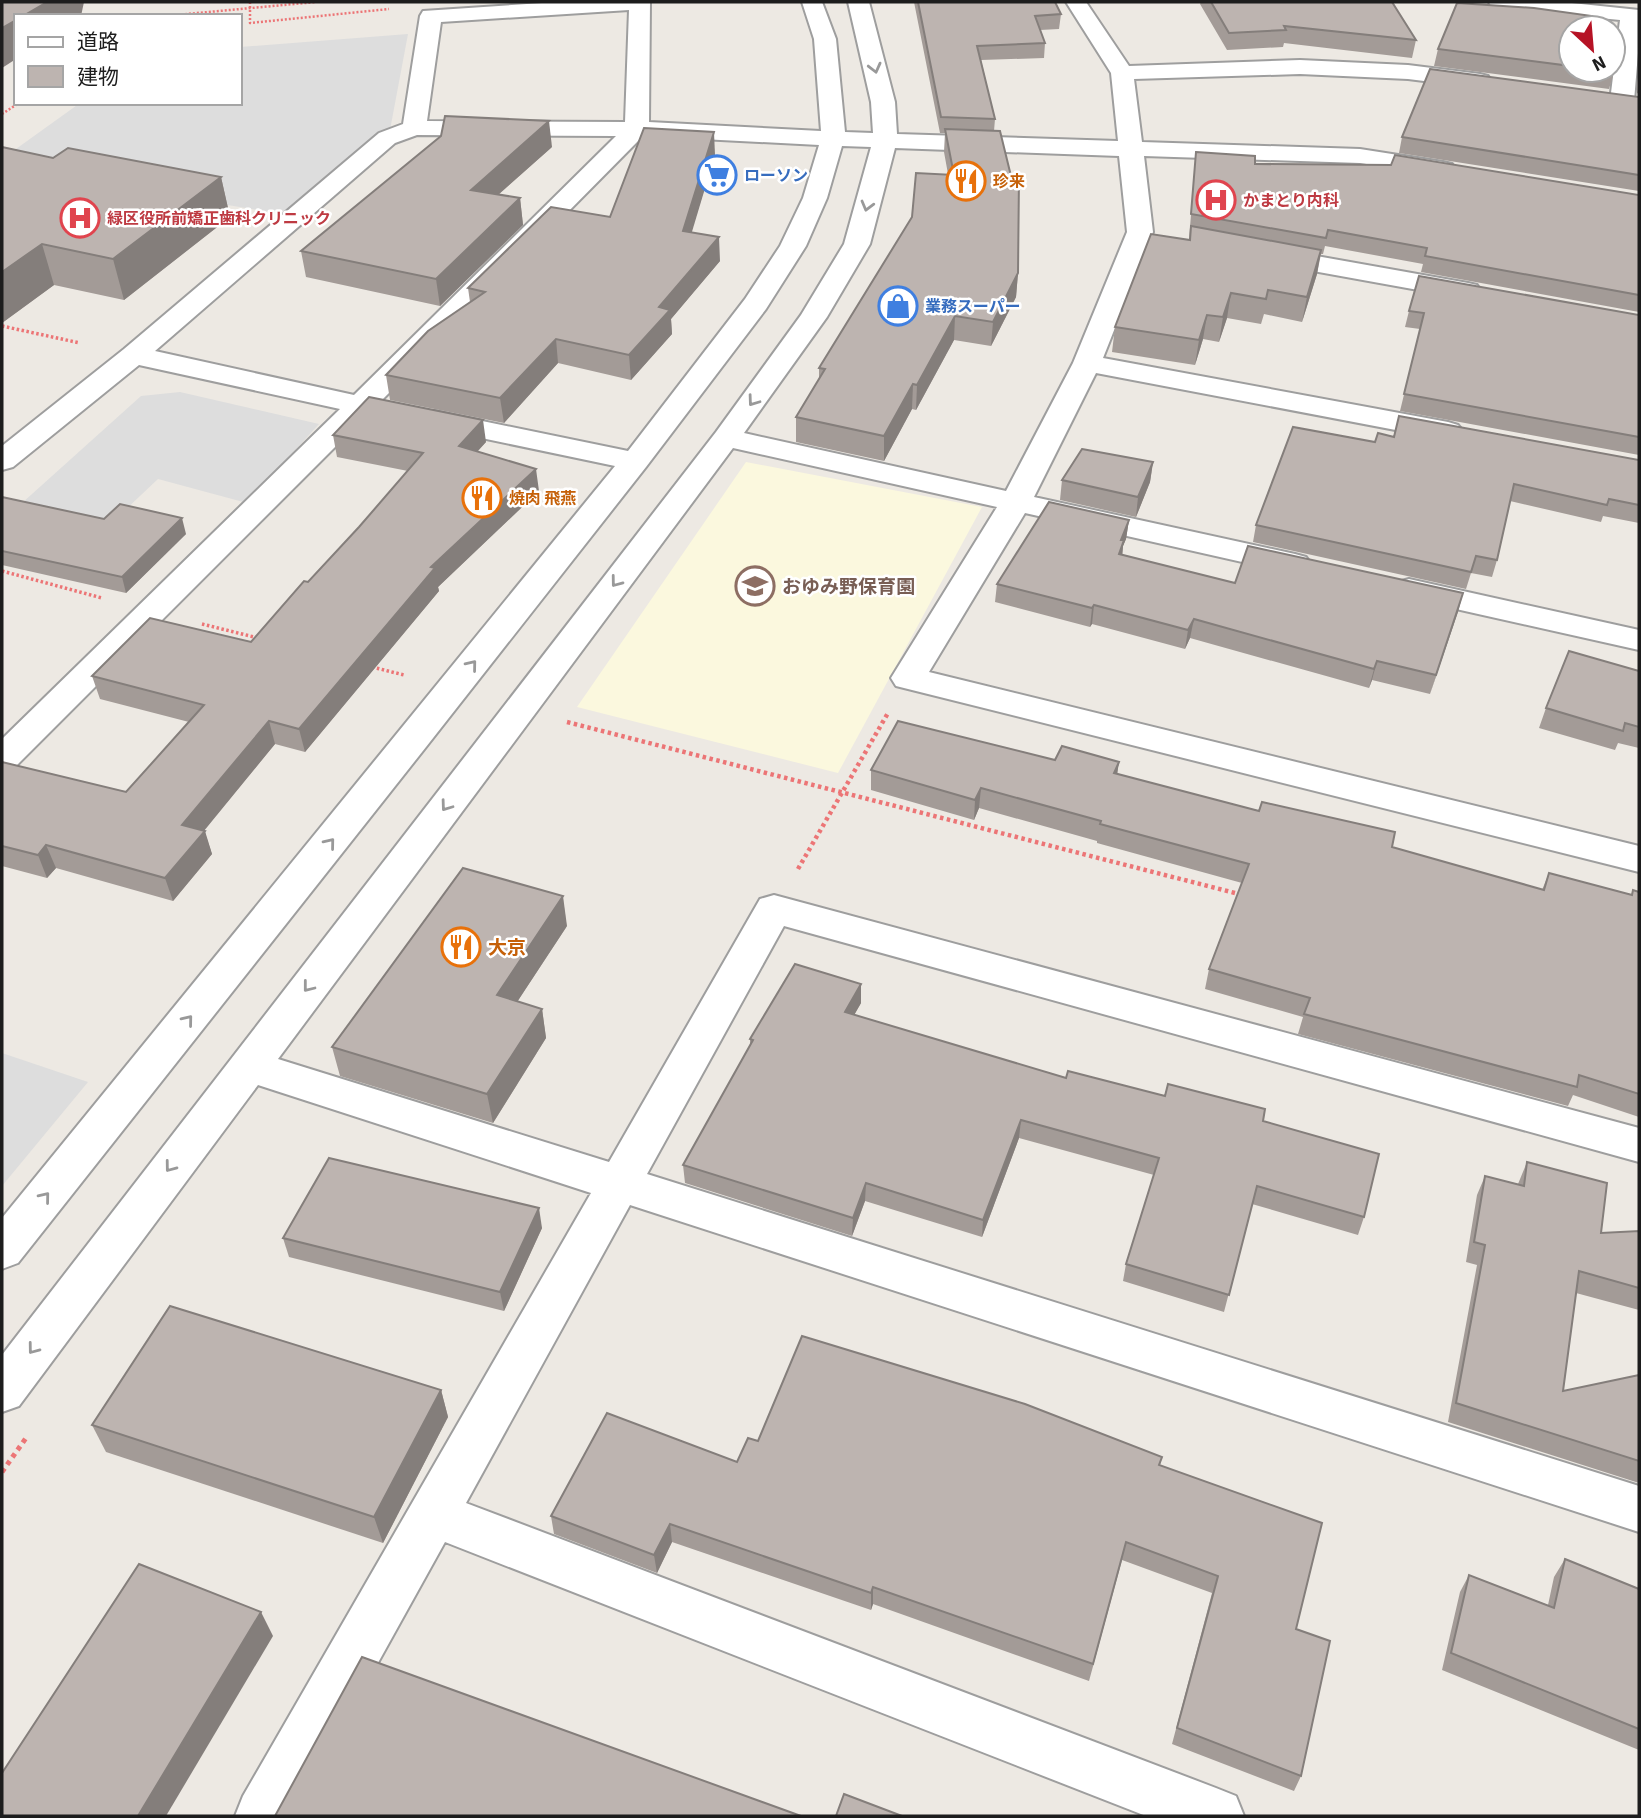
<svg xmlns="http://www.w3.org/2000/svg" width="1641" height="1818" viewBox="0 0 1641 1818" font-family="'Source Sans 3','Noto Sans JP',sans-serif">
<rect width="100%" height="100%" fill="#ede9e3"/>
<!-- education -->
<path fill="#fbf8de" d="M746,462L982,507L838,773L577,707Z"/>
<!-- parking -->
<g fill="#ddd">
<path d="M408,34L390,130L281,214L2,167V159L80,103H240V47Z"/>
<path d="M180,392L319,424L247,503L158,479L104,530L12,512L141,396Z"/>
<path d="M2,1053L88,1082L2,1186Z"/>
</g>
<g fill="none" stroke-linecap="round" stroke-linejoin="round">
<!-- minor casing -->
<g stroke="#9e9e9e" stroke-width="4">
<g id="minor">
<path d="M557,2H650L649,122L821,131L814,39L802,2H822L836,39L845,132L873,133L871,102L848,2H869L895,102L897,134L1118,141L1111,73L1066,2H1086L1129,66L1300,60L1408,65L1480,74L1488,76L1491,81L1488,86L1480,88L1408,79L1300,74L1134,79L1142,142L1360,149L1443,162L1452,164L1455,169L1452,174L1443,176L1360,163L1144,156L1153,232L1103,358L1448,422L1458,425L1463,431L1458,437L1448,440L1096,373L1034,497L1295,554L1306,557L1311,564L1306,571L1295,574L1025,513L929,672L1639,846V872L896,686L891,678L997,507L733,448L278,1059L609,1162L760,899L774,895L1639,1128V1162L784,926L647,1174L1639,1486V1532L630,1205L466,1503L1216,1788L1236,1796L1244,1816H1146L445,1542L293,1816H235L243,1796L591,1193L258,1085L19,1406L2,1412V1355L716,432L801,315L844,244L871,147L842,146L827,198L806,246L766,309L646,467L426,747L18,1263L2,1269V1218L615,466L424,426L419,420L424,414L434,411L628,451L745,299L780,246L803,198L819,145L643,136L381,401L389,403L393,409L389,415L379,418L367,415L15,767L2,771V739L340,409L139,365L13,467L2,470V446L124,349L379,133L403,124L420,16L423,11ZM629,10L625,122L427,121L441,22ZM417,135L616,136L354,395L155,351L395,143ZM895,148L1119,156L1127,232L1073,363L1006,491L744,433L827,317L870,244Z"/>
<path d="M1489,2H1562L1639,10V41L1634,101L1630,106H1614L1610,101L1620,20L1499,8L1491,7Z"/>
<path d="M1266,247L1468,283L1477,285L1481,291L1477,297L1468,299L1257,261L1253,255L1257,249Z"/>
<path d="M1409,579L1639,630V650L1398,596L1393,589L1398,582Z"/>
</g>
</g>
<!-- path-far3 -->
<g stroke="#ec7576" stroke-width="2.5" stroke-dasharray="2 2" stroke-linecap="butt">
<path d="M250,2V23L389,9"/>
<path d="M165,16L316,2"/>
<path d="M2,114L19,103"/>
</g>
<!-- path-far2 -->
<g stroke="#ec7576" stroke-width="3.5" stroke-dasharray="2.5 2.5" stroke-linecap="butt">
<path d="M2,326L80,343"/>
<path d="M2,571L102,598"/>
<path d="M202,624L258,638"/>
<path d="M372,667L404,675"/>
</g>
<!-- path-far1 -->
<g stroke="#ec7576" stroke-width="4.5" stroke-dasharray="3.5 3.5" stroke-linecap="butt">
<path d="M567,722L1243,895"/>
<path d="M798,869L888,713"/>
</g>
<!-- path -->
<path stroke="#ec7576" stroke-width="5" stroke-dasharray="4.5 4.5" stroke-linecap="butt" d="M2,1472L26,1438"/>
<!-- minor -->
<use href="#minor" fill="#fff" fill-rule="evenodd"/>
</g>
<!-- wall -->
<g fill="#a39b97">
<path d="M914,2H1055L1061,14L1059,29L1040,30L1045,43L1044,58L981,60L995,119L994,131L1018,273L1016,297L991,346L954,340L916,410L912,409L884,461L796,442V417L819,379V368L948,174L944,152L945,133H940Z"/>
<path d="M1201,2H1392L1416,40L1412,58L1284,43L1283,47L1227,50L1200,4Z"/>
<path d="M1571,28V70H1613L1614,72L1609,89L1434,66L1438,49Z"/>
<path d="M1639,67V94L1637,93Z"/>
<path d="M1639,97V191L1399,153L1402,137Z"/>
<path d="M2,147L53,158L221,177L230,217L124,300L54,285L2,323Z"/>
<path d="M552,147L498,195L520,198L523,225L440,306L306,277L301,251Z"/>
<path d="M1196,152L1255,164L1639,195V312L1421,272L1423,264L1325,246L1323,254H1321L1317,274L1302,322L1264,314L1261,324L1227,318L1219,342L1203,339L1195,365L1112,352L1115,327L1189,240Z"/>
<path d="M715,155L691,232L720,261L671,319L672,334L631,380L558,363L504,423L390,400L386,375L470,302L468,288L610,217Z"/>
<path d="M1409,311L1639,315V455L1400,411L1420,329L1405,327Z"/>
<path d="M333,435L486,442L477,452L539,491L438,587L439,591L305,752L275,744L204,830L212,854L173,901L56,868L47,878L2,866V762L126,792L189,722L100,699L92,676L251,642L359,527L408,471L337,457Z"/>
<path d="M1394,437L1639,460V523L1603,516L1601,522L1510,501L1497,560L1492,577L1471,573L1466,589L1253,542L1256,525L1375,442Z"/>
<path d="M1153,462L1150,482L1136,517L1060,500L1062,480Z"/>
<path d="M2,497L104,519L186,534L126,593L2,565Z"/>
<path d="M1129,520L1126,539L1123,546L1122,555L1235,583L1463,593L1430,694L1372,680L1369,688L1190,638L1185,649L1092,624L1090,627L995,602L997,584Z"/>
<path d="M1639,671V748L1618,743L1615,750L1539,728L1546,708Z"/>
<path d="M1055,760L1119,762L1117,774L1392,847L1542,890L1549,873L1631,895L1633,890L1639,892V1117L1573,1095L1568,1106L1298,1034L1303,1017L1205,989L1209,969L1242,883L1097,843V841L979,808L974,820L871,790V770Z"/>
<path d="M567,926L517,1002L542,1009L546,1038L493,1123L340,1076L332,1047Z"/>
<path d="M861,984V1003L854,1015L1066,1078L1263,1121L1364,1217L1358,1235L1252,1204L1224,1312L1123,1281L1126,1264L1154,1175L1019,1138L982,1237L865,1201L852,1236L685,1183L683,1165L750,1045V1039Z"/>
<path d="M1527,1162L1601,1233L1639,1231V1310L1576,1293L1563,1391L1639,1375V1483L1448,1422L1477,1265L1466,1262L1477,1195L1485,1176L1518,1184Z"/>
<path d="M542,1228L504,1311L289,1257L283,1238Z"/>
<path d="M441,1390L448,1417L383,1543L106,1452L92,1425Z"/>
<path d="M758,1441L1162,1457L1160,1465L1296,1629L1301,1776L1294,1791L1172,1744L1212,1593L1122,1560L1089,1681L873,1604L871,1610L672,1542L657,1573L554,1534L551,1516L737,1462Z"/>
<path d="M1565,1559L1639,1589V1750L1442,1670L1460,1592L1469,1575L1548,1605L1554,1577Z"/>
</g>
<!-- shaded-wall -->
<g fill="#847e7b">
<path d="M47,2H84L81,16H23Z"/>
<path d="M16,20V59L2,68V28Z"/>
<path d="M549,121L552,147L474,216L471,190Z"/>
<path d="M714,132L715,155L685,255L683,231Z"/>
<path d="M221,177L230,217L124,300L113,259Z"/>
<path d="M520,198L523,225L440,306L436,279Z"/>
<path d="M719,237L720,261L671,319L672,334L631,380L629,355L659,307Z"/>
<path d="M42,244L54,285L2,323V272Z"/>
<path d="M1321,250L1317,274L1302,322L1307,297Z"/>
<path d="M1018,273L1016,297L991,346L993,322Z"/>
<path d="M1231,293L1227,318L1219,342L1223,317Z"/>
<path d="M1207,315L1203,339L1195,365L1199,340Z"/>
<path d="M955,316L954,340L916,410L917,385Z"/>
<path d="M556,339L558,363L504,423L500,398Z"/>
<path d="M913,384L912,409L884,461V436Z"/>
<path d="M483,420L486,442L462,468L459,446Z"/>
<path d="M1153,462L1150,482L1136,517L1138,497Z"/>
<path d="M536,469L539,491L438,587L439,591L305,752L299,729L431,567Z"/>
<path d="M182,518L186,534L126,593L122,577Z"/>
<path d="M1129,520L1126,539L1123,546L1122,559L1116,573L1121,540Z"/>
<path d="M1463,593L1458,612L1430,694L1436,675Z"/>
<path d="M1094,605L1092,624L1090,627L1092,608Z"/>
<path d="M1194,619L1190,638L1185,649L1188,630Z"/>
<path d="M1377,661L1372,680L1369,688L1374,669Z"/>
<path d="M269,721L275,744L190,848L182,825Z"/>
<path d="M1119,762L1116,781L1114,773Z"/>
<path d="M981,788L979,808L974,820L975,800Z"/>
<path d="M205,831L212,854L173,901L165,878Z"/>
<path d="M46,845L56,868L47,878L38,855Z"/>
<path d="M563,896L567,926L502,1025L497,995Z"/>
<path d="M861,984V1003L845,1031V1012Z"/>
<path d="M542,1009L546,1038L493,1123L487,1094Z"/>
<path d="M1021,1120L1019,1138L982,1237L983,1220Z"/>
<path d="M866,1183L865,1201L852,1236L853,1218Z"/>
<path d="M539,1208L542,1228L504,1311L500,1292Z"/>
<path d="M441,1390L448,1417L383,1543L374,1517Z"/>
<path d="M670,1524L672,1542L657,1573L654,1555Z"/>
<path d="M873,1587V1604L871,1610V1593Z"/>
<path d="M261,1612L273,1636L166,1816H138Z"/>
</g>
<!-- building -->
<g fill="#bdb4b0" stroke="#847e7b" stroke-width="2">
<path d="M2,2H47L23,16H16V20L2,28Z"/>
<path d="M918,2H1055L1061,14L1035,16L1045,43L977,46L995,119L941,117Z"/>
<path d="M1211,2H1392L1416,40L1284,26L1286,30L1229,33Z"/>
<path d="M1457,3L1534,8L1592,16L1589,28H1571V66L1438,49Z"/>
<path d="M1613,49L1616,50L1614,72L1600,70H1613Z"/>
<path d="M1430,69L1639,97V175L1402,137Z"/>
<path d="M445,116L549,121L471,190L520,198L436,279L301,251L441,136Z"/>
<path d="M644,128L714,132L683,231L719,237L659,307L670,310L629,355L556,339L500,398L386,375L428,331L485,292L468,288L551,207L610,217Z"/>
<path d="M945,129L1000,131L1011,176L1019,177L1018,273L993,322L955,316L917,385L913,384L884,436L796,417L825,369L819,368L912,217L916,173L954,175Z"/>
<path d="M2,147L53,158L68,148L221,177L113,259L42,244L2,272Z"/>
<path d="M1196,152L1255,156V164L1391,165L1395,155L1639,195V295L1425,256L1427,248L1328,230L1326,238L1191,214Z"/>
<path d="M1191,226L1321,250L1307,297L1268,290L1266,299L1231,293L1223,317L1207,315L1199,340L1115,327L1151,234L1190,240Z"/>
<path d="M1419,276L1639,315V437L1404,394L1424,313L1409,311Z"/>
<path d="M369,397L483,420L459,446L536,469L431,567L435,568L299,729L269,721L182,825L205,831L165,878L46,845L38,855L2,846V762L126,792L204,705L92,676L150,618L251,642L304,581L308,582L359,527L423,453L333,435Z"/>
<path d="M1399,416L1639,460V505L1609,499L1607,505L1514,484L1497,560L1476,556L1471,572L1256,525L1293,427L1375,442L1378,433L1394,437Z"/>
<path d="M1082,449L1153,462L1138,497L1062,480Z"/>
<path d="M2,497L104,519L120,504L182,518L122,577L2,551Z"/>
<path d="M1049,502L1129,520L1121,540H1124L1119,554L1235,583L1248,546L1463,593L1436,675L1377,661L1374,669L1194,619L1188,630L1094,605L1092,608L997,584Z"/>
<path d="M1569,651L1639,671V727L1625,723L1623,731L1546,708Z"/>
<path d="M898,721L1055,760L1062,746L1119,762L1114,773L1259,811L1262,802L1395,832L1392,847L1544,890L1549,873L1632,895L1633,890L1639,892V1094L1579,1075L1577,1087L1304,1014L1310,998L1209,969L1249,864L1100,824L1101,821L981,788L975,800L871,770Z"/>
<path d="M463,868L563,896L497,995L542,1009L487,1094L332,1047Z"/>
<path d="M795,964L861,984L845,1012L1066,1078L1068,1071L1165,1096L1168,1084L1265,1109L1263,1121L1379,1154L1364,1217L1257,1186L1229,1295L1126,1264L1159,1158L1021,1120L983,1220L866,1183L853,1218L683,1165L753,1040L750,1039Z"/>
<path d="M329,1158L539,1208L500,1292L283,1238Z"/>
<path d="M1527,1162L1607,1183L1601,1233L1639,1231V1288L1579,1271L1563,1391L1639,1375V1461L1456,1403L1485,1245L1474,1242L1485,1176L1524,1186Z"/>
<path d="M170,1306L441,1390L374,1517L92,1425Z"/>
<path d="M802,1336L1025,1404L1162,1457L1159,1465L1322,1523L1296,1629L1330,1641L1301,1776L1177,1728L1218,1576L1126,1542L1093,1664L873,1587L871,1593L670,1524L654,1555L551,1516L607,1413L737,1462L748,1438L758,1441Z"/>
<path d="M1565,1559L1639,1589V1729L1451,1653L1469,1575L1554,1608Z"/>
<path d="M139,1564L261,1612L138,1816H2V1773Z"/>
<path d="M362,1657L801,1816H275Z"/>
<path d="M844,1794L902,1816H836Z"/>
</g>
<!-- one-way arrows -->
<defs><path id="oneway-chevron" d="M-2-3.5L2.5 0L-2 3.5" fill="none" stroke-width="1.6" stroke-linecap="round" stroke-linejoin="round" transform="scale(1.75)"/></defs>
<g stroke="#999">
<use href="#oneway-chevron" transform="translate(875 68) rotate(76)"/>
<use href="#oneway-chevron" transform="translate(867 206) rotate(105)"/>
<use href="#oneway-chevron" transform="translate(753 401) rotate(126)"/>
<use href="#oneway-chevron" transform="translate(616 582) rotate(127)"/>
<use href="#oneway-chevron" transform="translate(472 665) rotate(-51)"/>
<use href="#oneway-chevron" transform="translate(446 806) rotate(126)"/>
<use href="#oneway-chevron" transform="translate(330 843) rotate(-51)"/>
<use href="#oneway-chevron" transform="translate(308 987) rotate(128)"/>
<use href="#oneway-chevron" transform="translate(188 1020) rotate(-51)"/>
<use href="#oneway-chevron" transform="translate(170 1167) rotate(127)"/>
<use href="#oneway-chevron" transform="translate(45 1197) rotate(-51)"/>
<use href="#oneway-chevron" transform="translate(33 1349) rotate(127)"/>
</g>
<!-- icons -->
<defs>
<g id="supermarket-ring" transform="scale(2.0125)"><circle r="9.5" fill="#fff" stroke="#3f7fe0" stroke-width="1.5"/><path d="M-6-5.5h2.5l.6 2H6L4.5 2H-2.5L-4.4-4H-6ZM-1.5 3.2a1.3 1.3 0 1 0 .1 0ZM3 3.2a1.3 1.3 0 1 0 .1 0Z" fill="#3f7fe0"/></g>
<g id="restaurant-ring" transform="scale(2.0125)"><circle r="9.5" fill="#fff" stroke="#e8710a" stroke-width="1.5"/><path d="M-5-6h1v4h1v-4h1v4h1v-4h1v5L-1.5 .5V6h-2V.5L-5-1ZM5-6V6H3V1.5H1.5Q1.5-4 5-6Z" fill="#e8710a"/></g>
<g id="hospital-ring" transform="scale(2.0125)"><circle r="9.5" fill="#fff" stroke="#e0444e" stroke-width="1.5"/><path d="M-5-5h3v3.5h4V-5h3V5h-3V1.5h-4V5h-3Z" fill="#e0444e"/></g>
<g id="shop-ring" transform="scale(2.0125)"><circle r="9.5" fill="#fff" stroke="#3f7fe0" stroke-width="1.5"/><path d="M-5-2.5h2.3a2.7 3.5 0 0 1 5.4 0H5L5.5 6h-11ZM-1.5-2.5h3a1.5 2.3 0 0 0-3 0Z" fill="#3f7fe0"/></g>
<g id="school-ring" transform="scale(2.0125)"><circle r="9.5" fill="#fff" stroke="#8d6e63" stroke-width="1.5"/><path d="M0-5L7-2L0 1L-7-2ZM-4 1L0 2.5L4 1V4Q0 6-4 4Z" fill="#8d6e63"/></g>
</defs>
<g fill-rule="evenodd">
<use href="#supermarket-ring" x="717" y="175"/>
<use href="#restaurant-ring" x="966" y="181"/>
<use href="#hospital-ring" x="1216" y="200"/>
<use href="#hospital-ring" x="80" y="218"/>
<use href="#shop-ring" x="898" y="306"/>
<use href="#restaurant-ring" x="482" y="498"/>
<use href="#school-ring" x="755" y="586"/>
<use href="#restaurant-ring" x="461" y="947"/>
</g>
<g text-anchor="middle" stroke-width="5" stroke-linejoin="round" paint-order="stroke">
<!-- far-shop labels -->
<g font-size="16" font-weight="bold" fill="#366cbe" stroke="#fff" text-anchor="start">
<text x="744" y="181">ローソン</text>
<text x="925" y="312">業務スーパー</text>
</g>
<!-- far-food labels -->
<g font-size="16" font-weight="bold" fill="#c56008" stroke="#fff" text-anchor="start">
<text x="993" y="187">珍来</text>
<text x="509" y="504">焼肉 飛燕</text>
</g>
<!-- far-health labels -->
<g font-size="16" font-weight="bold" fill="#be3a42" stroke="#fff" text-anchor="start">
<text x="1243" y="206">かまとり内科</text>
<text x="107" y="224">緑区役所前矯正歯科クリニック</text>
</g>
<!-- education labels -->
<g font-size="19" font-weight="bold" fill="#785e54" stroke="#fff" text-anchor="start">
<text x="782" y="593">おゆみ野保育園</text>
</g>
<!-- food labels -->
<g font-size="19" font-weight="bold" fill="#c56008" stroke="#fff" text-anchor="start">
<text x="488" y="954">大京</text>
</g>
</g>
<!-- border -->
<rect width="1641" height="1818" fill="none" stroke="#1d1d1d" stroke-width="7"/>
<!-- legend -->
<rect x="14" y="14" width="228" height="91" fill="#ffffff" stroke="#a5a5a5" stroke-width="2"/>
<rect x="28" y="37" width="35" height="10" fill="#ffffff" stroke="#a5a5a5" stroke-width="2"/>
<text x="77" y="49" font-size="21" fill="#1d1d1d">道路</text>
<rect x="28" y="66" width="35" height="21" fill="#bdb4b0" stroke="#a5a5a5" stroke-width="2"/>
<text x="77" y="84" font-size="21" fill="#1d1d1d">建物</text>
<!-- north arrow -->
<g transform="translate(1592 49) rotate(154)"><circle r="33" fill="#ffffff" stroke="#a5a5a5" stroke-width="2"/>
<path d="M0-5L12 26L0 18L-12 26Z" fill="#b61325"/>
<text y="-10" font-size="19" font-weight="bold" text-anchor="middle" fill="#1d1d1d">N</text>
</g>
</svg>
